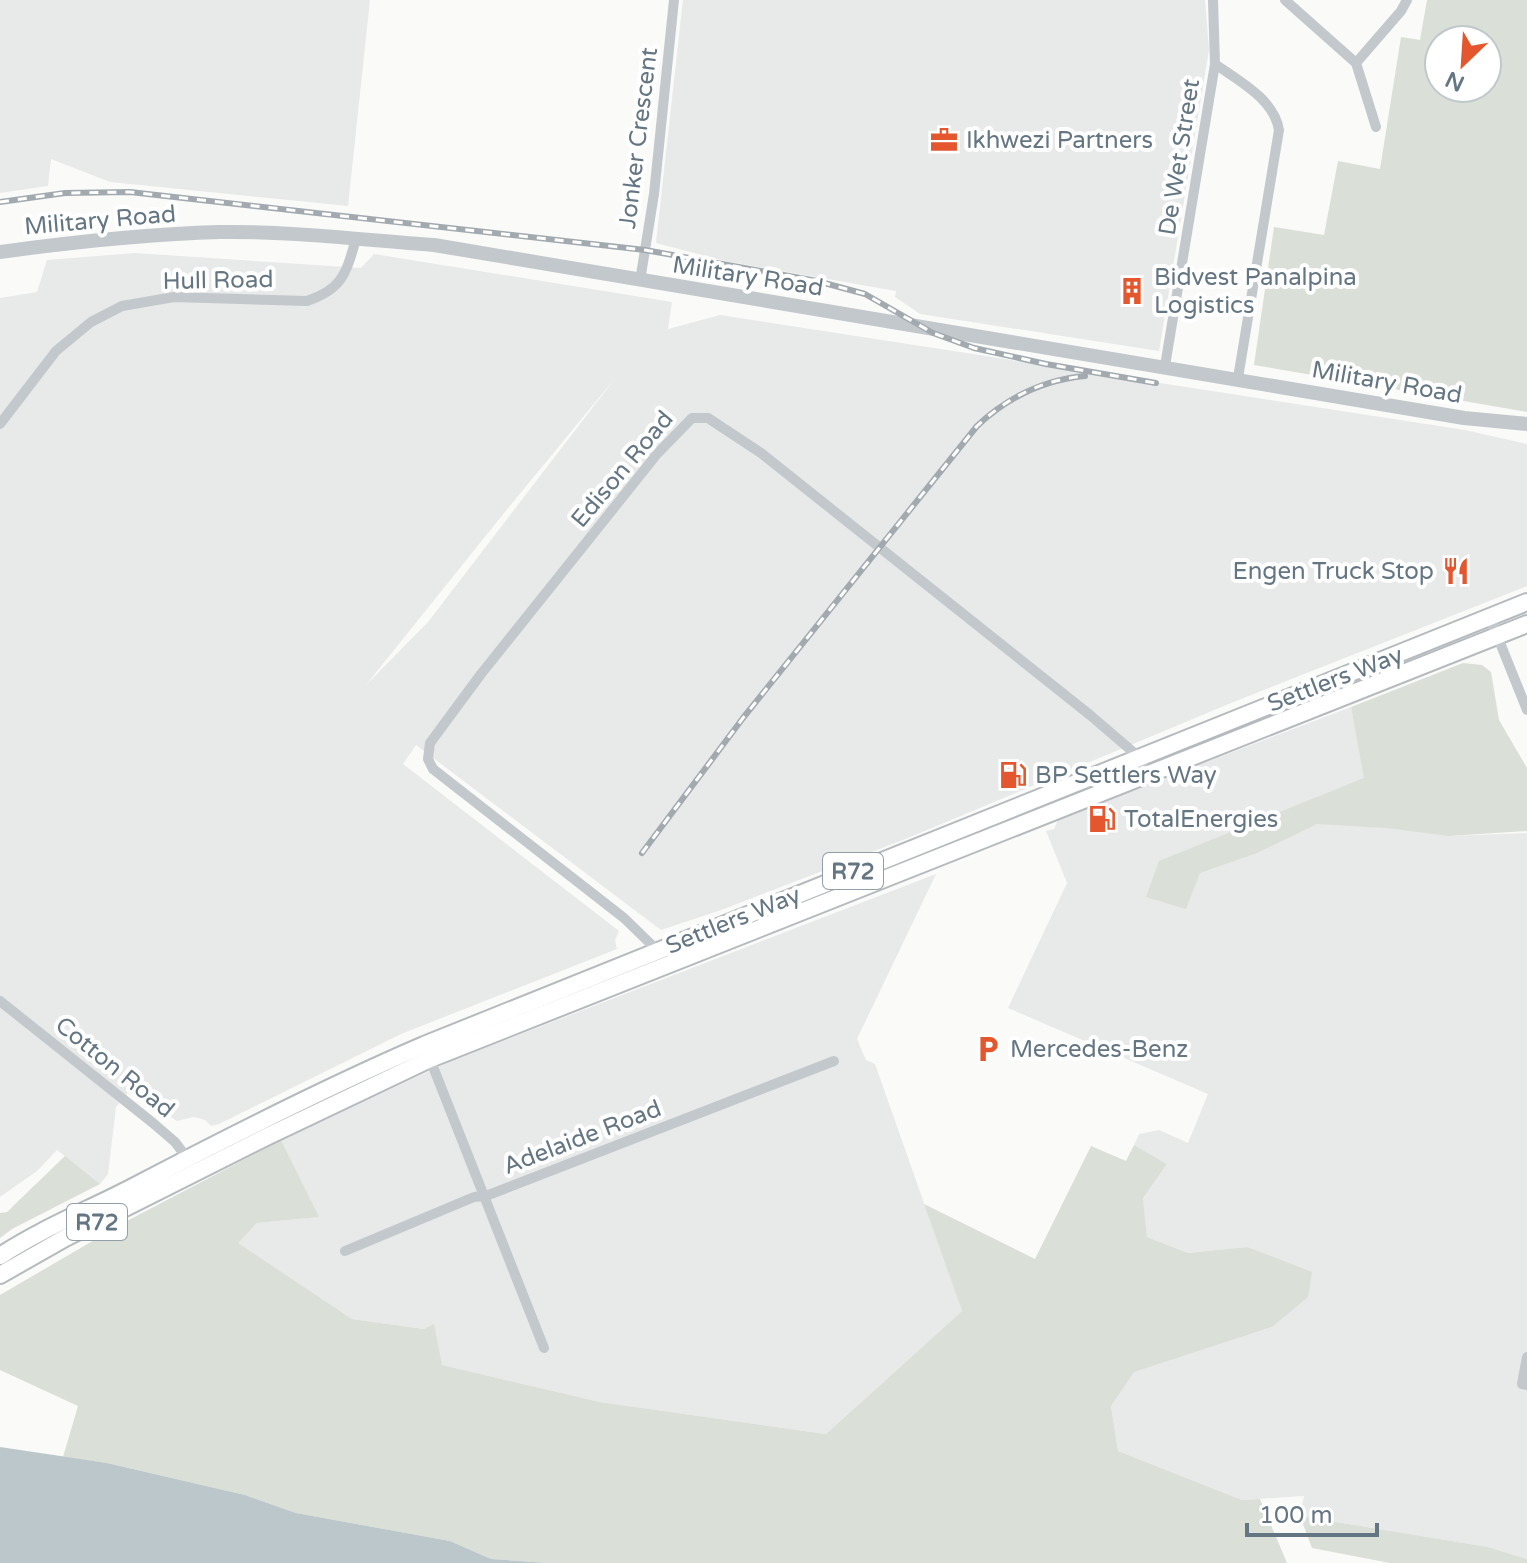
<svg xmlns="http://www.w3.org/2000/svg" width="1527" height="1563" viewBox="0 0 1527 1563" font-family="'Varela Round',sans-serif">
<rect width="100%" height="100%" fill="#fafaf8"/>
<!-- built -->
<g fill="#e8e9e9" fill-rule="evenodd">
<path d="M0,0H370L348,206L110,182L51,159L48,186L0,193Z"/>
<path d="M683,0H1205L1209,50L1159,351L920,314L895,297L896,291L725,261L656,243Z"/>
<path d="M135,253L361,268L374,254L672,302L668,329L720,315L1465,430L1527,444V586L1231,703L908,838L724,909L661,930L416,745L403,764L619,931L615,940L617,949L401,1034L219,1124L211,1126L205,1120L194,1117L177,1121L130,1090L116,1107L108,1174L100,1184L57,1150L37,1171L0,1197V298L37,292L47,260ZM616,377L428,622L366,685L504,513Z"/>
<path d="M1351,707L1365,778L1449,836L1527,833V1559L1488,1547L1300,1516L1304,1496L1242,1500L1118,1451L1111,1406L1133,1372L1272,1327L1247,1247L1188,1253L1147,1237L1143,1200L1167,1164L1134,1145L1139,1134L1159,1130L1188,1143L1208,1094L1008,1008L1067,883L1046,831L1054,829L1059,818Z"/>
<path d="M936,874L857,1039L866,1060L875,1064L962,1311L826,1434L600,1402L441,1365L424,1329L352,1319L237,1243L257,1223L318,1217L281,1140L451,1061Z"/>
</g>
<!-- green -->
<g fill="#dadfd7" fill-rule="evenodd">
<path d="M1427,0H1527V412L1254,365L1274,227L1324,235L1338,161L1380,169L1401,37L1420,40ZM1439,40H1487V88H1439Z"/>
<path d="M1463,663L1482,665L1491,672L1499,720L1527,768V831L1449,836L1387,828L1317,824L1257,853L1200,873L1186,909L1146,897L1159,861L1364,778L1351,707Z"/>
<path d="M281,1140L319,1217L257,1223L238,1243L352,1319L424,1329L434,1324L442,1365L600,1402L826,1434L962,1311L924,1204L1035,1259L1091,1146L1126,1161L1134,1145L1167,1164L1143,1199L1147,1237L1188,1253L1247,1247L1312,1272L1308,1297L1272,1327L1134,1372L1111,1406L1118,1451L1242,1500L1260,1499L1287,1563H548L491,1559L450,1541L296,1513L245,1495L107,1463L63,1457L78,1406L0,1370V1295L127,1221Z"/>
<path d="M65,1156L100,1184L12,1229L0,1238V1213L7,1212Z"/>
<path d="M1300,1516L1488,1547L1527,1559V1563H1390L1312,1548Z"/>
</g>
<!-- water -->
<path fill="#bbc7cb" d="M0,1447L107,1463L245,1495L296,1513L450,1541L491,1559L548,1563H0Z"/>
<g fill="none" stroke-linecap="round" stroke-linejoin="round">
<!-- primary casing -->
<g stroke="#b5babe" stroke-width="20">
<g id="primary">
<path d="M0,1256C41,1229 86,1211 129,1189C226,1138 324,1088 424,1045L1527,602"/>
<path d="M0,1275L65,1238L268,1136L430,1059L1527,624"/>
</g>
</g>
<!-- minor -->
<g stroke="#c3c8cc" stroke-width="10">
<path d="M1285,0L1356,63L1376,127"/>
<path d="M1356,63L1401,11L1407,0"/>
<path d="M1215,64C1239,81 1274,99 1279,130L1238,378"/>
<path d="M640,281L654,194L674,0"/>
<path d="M1165,366L1215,64L1213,0"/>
<path d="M0,424L56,351L91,322L122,306L174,297L307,301C343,289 346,273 356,239"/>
<path d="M1490,618L1527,710"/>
<path d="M659,952L624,918L433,769L428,759L430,743L481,674L657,454L692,418H708L761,453L1090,715L1139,757L1147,775"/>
<path d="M0,1001L153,1123L175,1142L190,1162"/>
<path d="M428,1054L544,1348"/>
<path d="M345,1251L474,1197L486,1196L834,1061"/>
<path d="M1527,1357L1522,1384L1527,1385"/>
</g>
<!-- tertiary -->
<path stroke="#c3c8cc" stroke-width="14" d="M0,252C73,242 146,234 220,232C291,231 363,240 434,245L1464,418L1527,424"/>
<!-- primary -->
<use href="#primary" stroke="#fff" stroke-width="16"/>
<!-- rail casing -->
<g stroke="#a2aab0" stroke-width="6">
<g id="rail">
<path d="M0,202L65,193L130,192L645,250L817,281L865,294L933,333L974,348L1046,364L1156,383"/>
<path d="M642,853L743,718L977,426C1008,397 1042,380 1085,376"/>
</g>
</g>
<!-- rail -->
<use href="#rail" stroke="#fff" stroke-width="3" stroke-dasharray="9" stroke-linecap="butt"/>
</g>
<!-- icons -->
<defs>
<g id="office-bare" transform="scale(2.16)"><path d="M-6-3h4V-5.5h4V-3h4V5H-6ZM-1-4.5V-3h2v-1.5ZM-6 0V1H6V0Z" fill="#e4572e" stroke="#fff" stroke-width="2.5" paint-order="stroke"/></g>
<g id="building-bare" transform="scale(2.16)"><path d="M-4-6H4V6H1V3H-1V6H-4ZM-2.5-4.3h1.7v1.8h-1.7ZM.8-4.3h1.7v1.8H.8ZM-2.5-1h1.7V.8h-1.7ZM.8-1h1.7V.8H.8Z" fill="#e4572e" stroke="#fff" stroke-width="2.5" paint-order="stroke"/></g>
<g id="restaurant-bare" transform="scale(2.16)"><path d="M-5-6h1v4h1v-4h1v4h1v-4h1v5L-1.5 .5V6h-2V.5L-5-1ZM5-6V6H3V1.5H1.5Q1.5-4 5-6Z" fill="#e4572e" stroke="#fff" stroke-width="2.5" paint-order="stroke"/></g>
<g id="fuel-bare" transform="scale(2.16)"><path d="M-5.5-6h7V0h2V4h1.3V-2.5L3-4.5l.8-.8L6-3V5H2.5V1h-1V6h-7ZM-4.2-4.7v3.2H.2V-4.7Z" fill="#e4572e" stroke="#fff" stroke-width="2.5" paint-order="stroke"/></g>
<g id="parking-bare" transform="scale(2.16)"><path d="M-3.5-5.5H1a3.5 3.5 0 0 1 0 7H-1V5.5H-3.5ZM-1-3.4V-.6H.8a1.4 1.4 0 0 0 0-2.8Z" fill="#e4572e" stroke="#fff" stroke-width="2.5" paint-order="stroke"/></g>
</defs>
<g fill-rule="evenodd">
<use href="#office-bare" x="944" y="140"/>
<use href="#building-bare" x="1132" y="291"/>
<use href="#restaurant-bare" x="1456" y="571"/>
<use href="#fuel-bare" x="1013" y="775"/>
<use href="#fuel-bare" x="1102" y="819"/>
<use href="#parking-bare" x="988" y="1049"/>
</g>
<g text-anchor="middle" stroke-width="8" stroke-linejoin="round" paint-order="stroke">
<!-- shield labels -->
<g fill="#fff" stroke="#939fa8" stroke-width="2">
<rect x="823" y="853" width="60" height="36" rx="6"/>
<rect x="67" y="1204" width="60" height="36" rx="6"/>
</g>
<g font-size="22" font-weight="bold" fill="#657683">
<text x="853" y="879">R72</text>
<text x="97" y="1230">R72</text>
</g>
<!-- street labels -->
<g font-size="24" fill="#657683" stroke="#fff">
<text transform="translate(638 138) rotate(-83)" y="8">Jonker Crescent</text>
<text transform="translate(1179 157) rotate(-81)" y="8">De Wet Street</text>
<text transform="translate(100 220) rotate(-5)" y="8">Military Road</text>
<text transform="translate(748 276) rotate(9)" y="8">Military Road</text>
<text transform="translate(218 280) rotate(-1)" y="8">Hull Road</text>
<text transform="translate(1387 382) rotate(10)" y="8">Military Road</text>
<text transform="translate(622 469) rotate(-50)" y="8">Edison Road</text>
<text transform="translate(1335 679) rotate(-21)" y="8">Settlers Way</text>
<text transform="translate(733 920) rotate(-22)" y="8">Settlers Way</text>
<text transform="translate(115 1067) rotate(39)" y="8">Cotton Road</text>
<text transform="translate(582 1137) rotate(-21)" y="8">Adelaide Road</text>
</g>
<!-- poi labels -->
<g font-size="24" fill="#657683" stroke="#fff" text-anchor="start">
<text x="966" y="148">Ikhwezi Partners</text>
<text x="1154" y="285">Bidvest Panalpina<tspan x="1154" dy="28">Logistics</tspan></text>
<text x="1434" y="579" text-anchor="end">Engen Truck Stop</text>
<text x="1035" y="783">BP Settlers Way</text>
<text x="1124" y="827">TotalEnergies</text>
<text x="1010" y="1057">Mercedes-Benz</text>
</g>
</g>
<!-- north arrow -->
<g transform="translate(1463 64) rotate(205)"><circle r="38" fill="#ffffff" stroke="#c1c8cd" stroke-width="2"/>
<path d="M0-6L14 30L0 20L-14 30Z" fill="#e4572e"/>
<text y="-12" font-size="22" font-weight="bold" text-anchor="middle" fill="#657683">N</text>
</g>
<!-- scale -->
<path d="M1247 1523v12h130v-12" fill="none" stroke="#657683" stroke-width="4"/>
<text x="1259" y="1523" font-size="24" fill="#657683" stroke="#ffffff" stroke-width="6" paint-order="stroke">100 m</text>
</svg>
